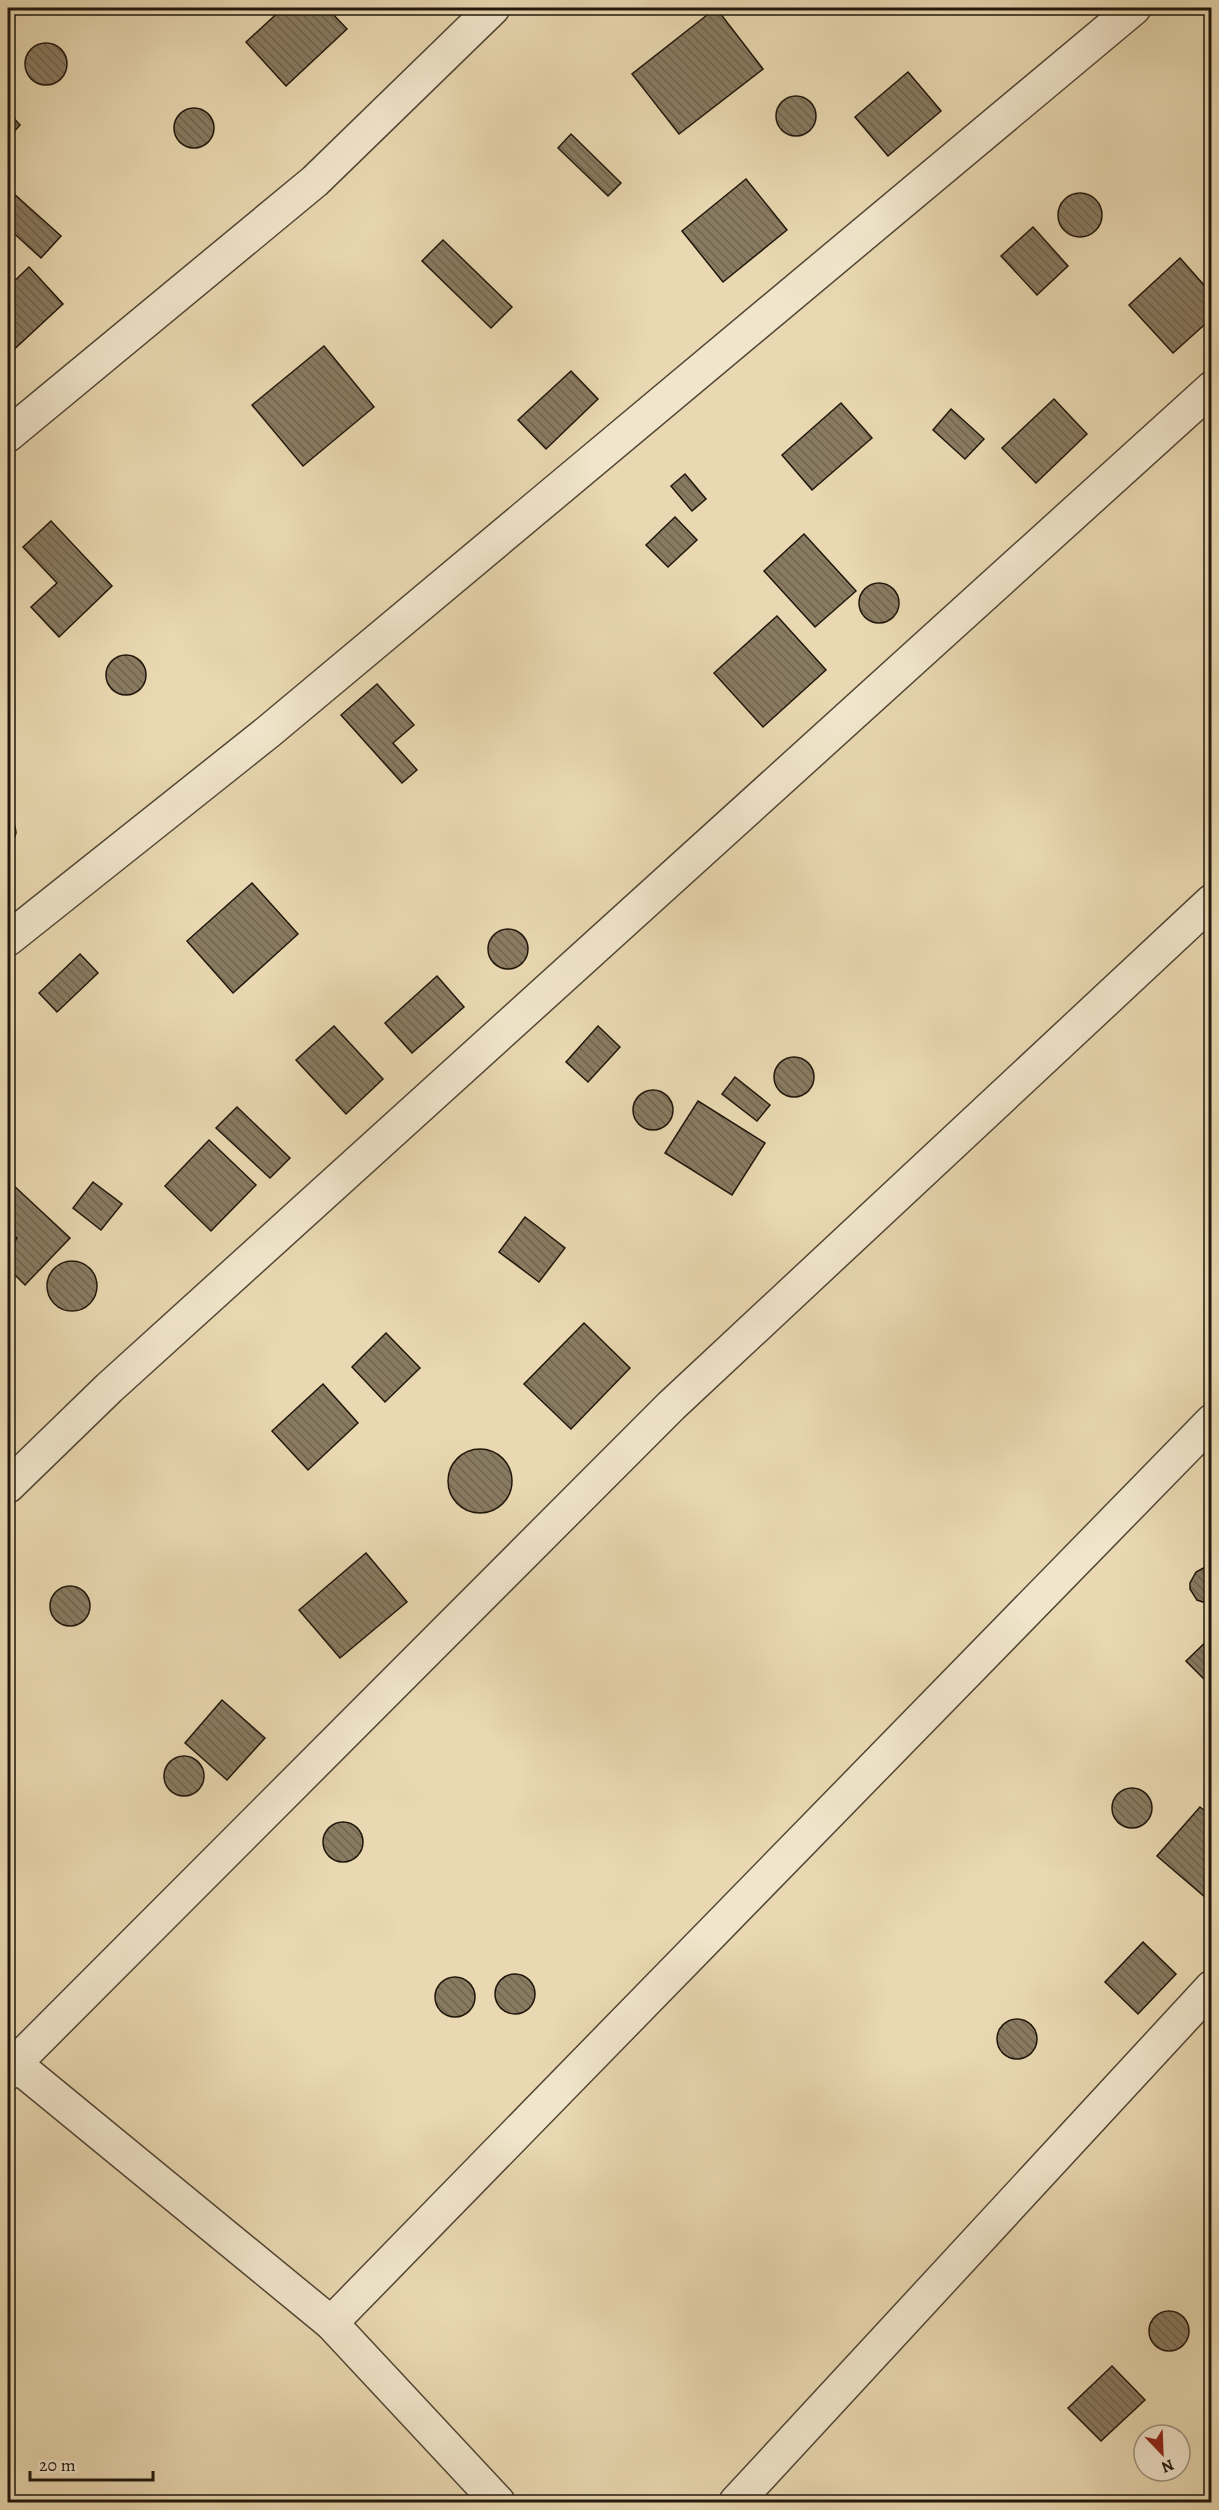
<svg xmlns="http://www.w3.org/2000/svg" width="1219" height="2510" viewBox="0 0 1219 2510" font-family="Alegreya,serif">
<defs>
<pattern id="building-back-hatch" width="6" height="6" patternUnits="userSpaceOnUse" patternTransform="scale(1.5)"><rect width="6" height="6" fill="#897b62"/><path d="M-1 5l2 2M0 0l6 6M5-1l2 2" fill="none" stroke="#70644f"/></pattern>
</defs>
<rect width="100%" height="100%" fill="#e9d8b1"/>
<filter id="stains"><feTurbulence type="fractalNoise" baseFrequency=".00333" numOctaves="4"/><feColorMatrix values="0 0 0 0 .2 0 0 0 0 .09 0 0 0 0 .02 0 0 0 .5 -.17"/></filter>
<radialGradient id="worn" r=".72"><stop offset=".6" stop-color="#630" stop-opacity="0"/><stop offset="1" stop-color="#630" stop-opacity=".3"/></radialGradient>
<!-- building -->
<g fill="url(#building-back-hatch)" stroke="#20170c" stroke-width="1.5">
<path d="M283,8H327L347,29L286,86L246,42Z"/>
<path d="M716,8L763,69L679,134L632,74Z"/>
<circle cx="46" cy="64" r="21"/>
<path d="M908,72L941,111L888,156L855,117Z"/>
<circle cx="796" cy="116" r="20"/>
<circle cx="194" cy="128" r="20"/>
<path d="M8,112L20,125L8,138Z"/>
<path d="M571,134L621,183L608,196L558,148Z"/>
<path d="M746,179L787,230L723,282L682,231Z"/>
<circle cx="1080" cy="215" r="22"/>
<path d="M13,193L61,236L41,258L8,228V198Z"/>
<path d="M1033,227L1068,266L1037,295L1001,256Z"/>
<path d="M443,240L512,307L491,328L422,261Z"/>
<path d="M1180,258L1212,294V318L1173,353L1129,305Z"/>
<path d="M29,267L63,304L8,355V287Z"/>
<path d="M324,346L374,407L303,466L252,405Z"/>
<path d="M571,371L598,399L546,449L518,420Z"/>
<path d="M1054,399L1087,434L1036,483L1002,448Z"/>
<path d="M841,403L872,438L812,490L782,455Z"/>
<path d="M951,409L984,439L965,459L933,430Z"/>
<path d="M685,474L706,499L692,511L671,486Z"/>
<path d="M675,517L697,540L668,567L646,545Z"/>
<path d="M51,521L112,586L59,637L31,607L57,583L23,547Z"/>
<path d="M804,534L856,591L815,627L764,571Z"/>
<circle cx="879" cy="603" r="20"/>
<path d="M777,616L826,670L763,727L714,673Z"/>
<circle cx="126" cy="675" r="20"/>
<path d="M377,684L414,725L393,743L417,770L402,783L341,715Z"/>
<path d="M8,817L15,826L16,833L12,845L8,849Z"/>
<path d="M252,883L298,934L233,993L187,941Z"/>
<circle cx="508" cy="949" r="20"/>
<path d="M80,954L98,973L57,1012L39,993Z"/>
<path d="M437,976L464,1007L412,1053L385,1023Z"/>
<path d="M334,1026L383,1079L346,1114L296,1060Z"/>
<path d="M598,1026L620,1047L588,1082L566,1062Z"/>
<circle cx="794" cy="1077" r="20"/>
<path d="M735,1077L770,1105L757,1121L722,1094Z"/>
<circle cx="653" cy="1110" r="20"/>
<path d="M698,1101L765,1143L732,1195L665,1153Z"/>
<path d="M237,1107L290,1158L270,1178L216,1128Z"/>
<path d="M209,1140L256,1185L211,1231L165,1186Z"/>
<path d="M93,1182L122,1204L101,1230L73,1208Z"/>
<path d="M12,1184L70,1238L25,1285L8,1268V1249L17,1238L8,1230V1189Z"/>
<path d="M525,1217L565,1248L539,1282L499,1252Z"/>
<circle cx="72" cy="1286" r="25"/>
<path d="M584,1323L630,1368L571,1429L524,1384Z"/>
<path d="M386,1333L420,1368L385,1402L352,1367Z"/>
<path d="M323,1384L358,1423L308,1470L272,1431Z"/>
<circle cx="480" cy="1481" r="32"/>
<path d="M366,1553L407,1602L340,1658L299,1610Z"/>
<path d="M1207,1566H1212V1605L1197,1600L1190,1589V1583L1196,1572Z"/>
<circle cx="70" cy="1606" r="20"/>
<path d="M1212,1636V1687L1186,1661Z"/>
<path d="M222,1700L265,1738L227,1780L185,1743Z"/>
<circle cx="184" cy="1776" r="20"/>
<circle cx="1132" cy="1808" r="20"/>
<path d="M1200,1807L1212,1817V1903L1157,1856Z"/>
<circle cx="343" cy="1842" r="20"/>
<path d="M1143,1942L1176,1974L1138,2014L1105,1982Z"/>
<circle cx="515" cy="1994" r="20"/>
<circle cx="455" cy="1997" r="20"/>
<circle cx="1017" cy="2039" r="20"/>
<circle cx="1169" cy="2331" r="20"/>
<path d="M1112,2366L1145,2400L1101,2441L1068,2408Z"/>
</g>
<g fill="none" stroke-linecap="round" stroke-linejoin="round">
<!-- minor casing -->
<g stroke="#524735" stroke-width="36">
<g id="minor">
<path d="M8,435L315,181L493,8"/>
<path d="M8,939L268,732L1134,8"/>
<path d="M8,1486L109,1388L1212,388"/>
<path d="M8,2058L331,2323L498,2502"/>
<path d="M8,2073L15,2063L671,1406L1212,901"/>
<path d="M331,2323L1212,1421"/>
<path d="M736,2502L1212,1987"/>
</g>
</g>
<!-- minor -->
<use href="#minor" stroke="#f1e6cc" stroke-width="33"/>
</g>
<!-- margin -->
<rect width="1219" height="2510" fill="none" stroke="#e9d8b1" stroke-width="30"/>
<rect x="9" y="9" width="1201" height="2492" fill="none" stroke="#20170c" stroke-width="3"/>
<rect x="15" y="15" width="1189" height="2480" fill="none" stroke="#20170c" stroke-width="1.5"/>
<!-- north arrow -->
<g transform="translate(1162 2453) rotate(157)"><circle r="28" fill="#f1e6cc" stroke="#9d937f" stroke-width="1.5"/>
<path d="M0-4.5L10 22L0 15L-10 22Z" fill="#8f2418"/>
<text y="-9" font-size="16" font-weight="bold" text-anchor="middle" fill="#20170c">N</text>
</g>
<!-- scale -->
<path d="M30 2471v9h123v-9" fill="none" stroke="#20170c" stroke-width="3"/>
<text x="39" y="2471" font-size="18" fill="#20170c" stroke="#f1e6cc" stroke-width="4.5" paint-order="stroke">20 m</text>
<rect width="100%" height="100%" filter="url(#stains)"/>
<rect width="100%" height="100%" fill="url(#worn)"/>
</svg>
